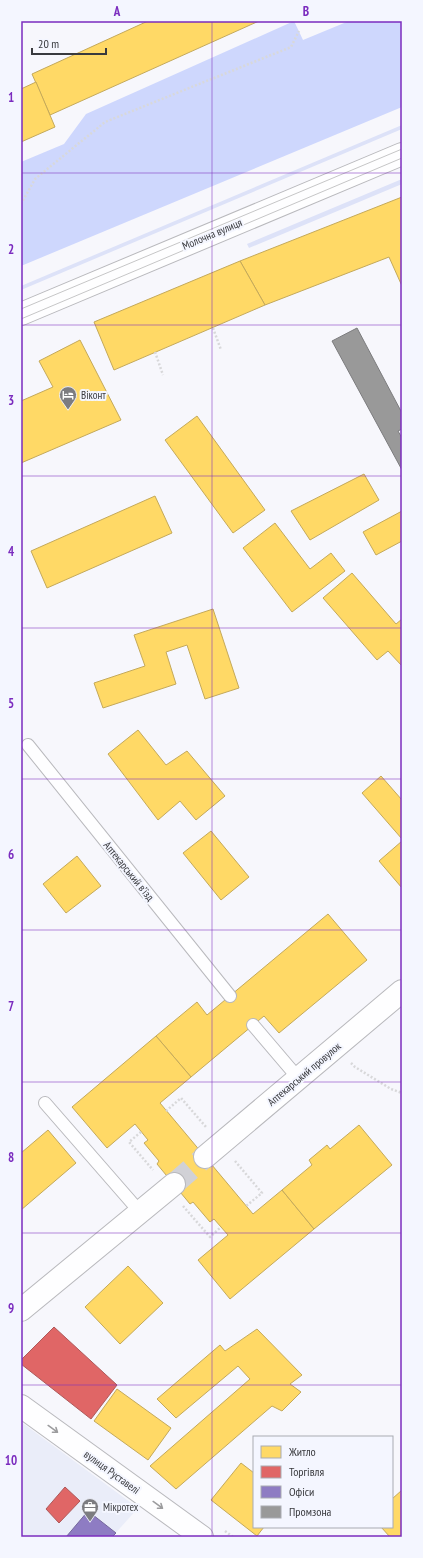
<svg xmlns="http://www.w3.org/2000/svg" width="423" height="1558" viewBox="0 0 423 1558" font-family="'PT Sans Narrow',sans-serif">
<rect width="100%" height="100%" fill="#f7f7fc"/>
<!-- built -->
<path fill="#eaedf9" d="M21,1422L138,1508L112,1537H21Z"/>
<!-- green -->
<g fill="#dde2f8">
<path d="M402,125V129L21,290V286Z"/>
<path d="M402,179V184L249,248L247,244Z"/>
</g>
<!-- forest -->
<path fill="#ced7fd" d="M294,21L303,40L349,21H402V107L21,266V162L64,144L86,114Z"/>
<!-- homes -->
<g fill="#ffd966" stroke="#c4a95a">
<path d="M148,21H259L50,115L32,74Z"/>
<path d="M36,82L55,127L21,142V89Z"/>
<path d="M402,197V286L389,257L265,305L240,261Z"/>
<path d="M240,261L265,305L114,370L94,322Z"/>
<path d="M80,340L121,420L21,463V401L53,387L39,361Z"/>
<path d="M197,416L265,510L233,533L165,440Z"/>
<path d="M364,474L379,500L310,540L291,511Z"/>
<path d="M155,496L172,533L47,588L31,551Z"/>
<path d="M402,511V541L376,555L363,532Z"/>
<path d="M275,523L310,569L331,553L345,571L292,612L243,548Z"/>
<path d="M352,573L396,624L402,619V666L388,651L377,660L323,598Z"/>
<path d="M213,609L239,688L205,699L187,645L166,652L176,684L103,708L94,683L145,666L134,635Z"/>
<path d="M138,730L166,765L187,751L225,796L196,820L180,801L158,820L108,754Z"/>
<path d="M381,776L402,800V839L362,793Z"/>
<path d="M211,831L249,877L221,900L183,853Z"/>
<path d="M402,841V888L379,861Z"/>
<path d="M77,856L101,886L66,913L43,884Z"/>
<path d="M328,914L367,960L279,1033L264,1016L191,1077L156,1036L197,1002L207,1015Z"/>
<path d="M156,1036L191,1077L160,1103L253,1214L282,1190L314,1229L230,1299L198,1260L228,1235L214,1219L210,1222L193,1202L190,1204L157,1164L159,1161L144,1143L148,1140L135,1124L107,1148L72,1107Z"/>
<path d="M359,1125L392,1165L314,1229L282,1190L312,1165L309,1160L327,1145L330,1149Z"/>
<path d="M48,1130L76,1163L21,1210V1153Z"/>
<path d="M128,1266L163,1303L120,1344L85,1307Z"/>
<path d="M257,1329L302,1375L290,1384L301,1392L282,1411L272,1406L176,1489L150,1466L250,1379L238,1366L176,1418L157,1399L220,1345L225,1351Z"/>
<path d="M117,1389L171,1428L148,1460L94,1421Z"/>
<path d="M241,1463L254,1473V1527H264L257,1536L211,1500Z"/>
<path d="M402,1490V1537H390L381,1527H392V1499Z"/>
</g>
<!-- shops -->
<g fill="#e06666" stroke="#ae595a">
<path d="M54,1327L117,1385L91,1419L21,1364V1360Z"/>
<path d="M65,1487L80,1501L59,1523L46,1509Z"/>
</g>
<!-- offices -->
<path fill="#8e7cc3" stroke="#74689b" d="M88,1511L116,1533L112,1537H66Z"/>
<!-- industry -->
<path fill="#999" stroke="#7c7c7e" d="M357,328L402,413V429L398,431L402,438V470L332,341Z"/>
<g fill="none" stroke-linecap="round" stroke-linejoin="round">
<!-- minor-tunnel -->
<path stroke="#d1d1d6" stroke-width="22" stroke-dasharray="22 11" stroke-linecap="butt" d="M174,1184L205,1157"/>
<!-- service casing -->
<g stroke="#b9b9bd" stroke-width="14">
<g id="service">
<path d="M28,745L230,996"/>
<path d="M253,1025L299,1079"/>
<path d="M45,1103L140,1212"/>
</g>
</g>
<!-- minor casing -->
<g stroke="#b9b9bd" stroke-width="24">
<g id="minor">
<path d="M205,1157L402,991"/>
<path d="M21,1310L174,1184"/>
</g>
</g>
<!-- tertiary casing -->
<g stroke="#b9b9bd" stroke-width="24">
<path id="tertiary" d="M21,1406L202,1537"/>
</g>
<!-- primary casing -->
<g stroke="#b9b9bd" stroke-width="24">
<path id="primary" d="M21,314L402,154"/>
</g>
<!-- path -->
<g stroke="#d8d8da" stroke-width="2.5" stroke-dasharray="2 2" stroke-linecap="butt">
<path d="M21,204L35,179L105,122L291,47L299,31"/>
<path d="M213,328L221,350"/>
<path d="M155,352L163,375"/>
<path d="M351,1063L355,1067L391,1089L402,1093"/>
<path d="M166,1111L181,1098L206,1127"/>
<path d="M141,1132L129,1142L153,1170"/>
<path d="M235,1161L262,1193L246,1206"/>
<path d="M183,1206L210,1237L221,1227"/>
<path d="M225,1531L233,1537"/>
</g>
<!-- service -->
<use href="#service" stroke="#fefeff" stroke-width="12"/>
<!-- minor -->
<use href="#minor" stroke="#fefeff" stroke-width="22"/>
<!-- tertiary -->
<use href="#tertiary" stroke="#fefeff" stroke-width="22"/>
<!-- primary -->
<use href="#primary" stroke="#fefeff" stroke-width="22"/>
<!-- tram -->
<g stroke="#c6c6c7" stroke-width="1">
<path d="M21,309L402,149"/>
<path d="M21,319L402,158"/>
</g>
</g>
<!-- one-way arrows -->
<defs><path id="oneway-shaft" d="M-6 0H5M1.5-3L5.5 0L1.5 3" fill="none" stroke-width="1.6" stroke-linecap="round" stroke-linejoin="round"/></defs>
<g stroke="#9c9c9e">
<use href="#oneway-shaft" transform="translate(53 1429) rotate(36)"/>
<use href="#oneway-shaft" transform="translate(158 1505) rotate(36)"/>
</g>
<!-- grid -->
<path fill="none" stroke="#7b2cbf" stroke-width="1" stroke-opacity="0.55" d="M212,21V1537M21,173H402M21,325H402M21,476H402M21,628H402M21,779H402M21,930H402M21,1082H402M21,1233H402M21,1385H402"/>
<!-- icons -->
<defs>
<g id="hotel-pin" transform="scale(0.9)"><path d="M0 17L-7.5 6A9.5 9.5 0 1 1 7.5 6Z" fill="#7c7c80" stroke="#f4f6ff"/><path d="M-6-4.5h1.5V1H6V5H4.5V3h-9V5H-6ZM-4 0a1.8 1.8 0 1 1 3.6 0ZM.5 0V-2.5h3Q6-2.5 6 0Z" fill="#fff"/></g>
<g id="office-pin" transform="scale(0.9)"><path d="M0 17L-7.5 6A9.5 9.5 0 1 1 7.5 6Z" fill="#7c7c80" stroke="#f4f6ff"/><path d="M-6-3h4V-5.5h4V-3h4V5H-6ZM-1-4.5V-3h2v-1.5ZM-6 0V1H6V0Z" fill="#fff"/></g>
</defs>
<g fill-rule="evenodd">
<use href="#hotel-pin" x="68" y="395"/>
<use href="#office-pin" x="90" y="1507"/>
</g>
<g text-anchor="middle" stroke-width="4" stroke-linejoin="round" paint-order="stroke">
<!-- street labels -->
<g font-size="11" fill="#393a3e" stroke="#f4f6ff">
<text transform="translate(212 234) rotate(-23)" y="4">Молочна вулиця</text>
<text transform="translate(129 871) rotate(51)" y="4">Аптекарський в’їзд</text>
<text transform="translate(304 1074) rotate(-40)" y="4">Аптекарський провулок</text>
<text transform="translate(112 1472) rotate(36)" y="4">вулиця Руставелі</text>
</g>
<!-- poi labels -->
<g font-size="11" fill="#393a3e" stroke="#f4f6ff" text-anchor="start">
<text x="81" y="399">Віконт</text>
<text x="103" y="1511">Мікротех</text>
</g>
</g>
<!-- border -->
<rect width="423" height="1558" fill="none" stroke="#f4f6ff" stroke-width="44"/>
<!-- legend -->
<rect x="253" y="1436" width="140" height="92" fill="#f4f6ff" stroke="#a9abb2"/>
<rect x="261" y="1446" width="20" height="12" fill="#ffd966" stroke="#a9abb2"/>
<text x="289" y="1456" font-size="12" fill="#393a3e">Житло</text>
<rect x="261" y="1466" width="20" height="12" fill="#e06666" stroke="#a9abb2"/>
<text x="289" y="1476" font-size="12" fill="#393a3e">Торгівля</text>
<rect x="261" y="1486" width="20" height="12" fill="#8e7cc3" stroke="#a9abb2"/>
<text x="289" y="1496" font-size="12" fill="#393a3e">Офіси</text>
<rect x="261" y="1506" width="20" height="12" fill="#999999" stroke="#a9abb2"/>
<text x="289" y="1516" font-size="12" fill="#393a3e">Промзона</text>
<!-- scale -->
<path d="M32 48v6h74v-6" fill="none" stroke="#393a3e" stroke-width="2"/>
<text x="38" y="48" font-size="12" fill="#393a3e" stroke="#f4f6ff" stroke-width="3" paint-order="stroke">20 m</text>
<rect x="22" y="22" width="379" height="1514" fill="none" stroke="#7b2cbf" stroke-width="1.5"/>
<g font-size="13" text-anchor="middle" font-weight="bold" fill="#7b2cbf">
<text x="117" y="16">A</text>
<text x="306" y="16">B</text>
<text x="11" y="102">1</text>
<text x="11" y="254">2</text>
<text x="11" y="405">3</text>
<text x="11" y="556">4</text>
<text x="11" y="708">5</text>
<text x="11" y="859">6</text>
<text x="11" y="1011">7</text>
<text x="11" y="1162">8</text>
<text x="11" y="1313">9</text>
<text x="11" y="1465">10</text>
</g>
</svg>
